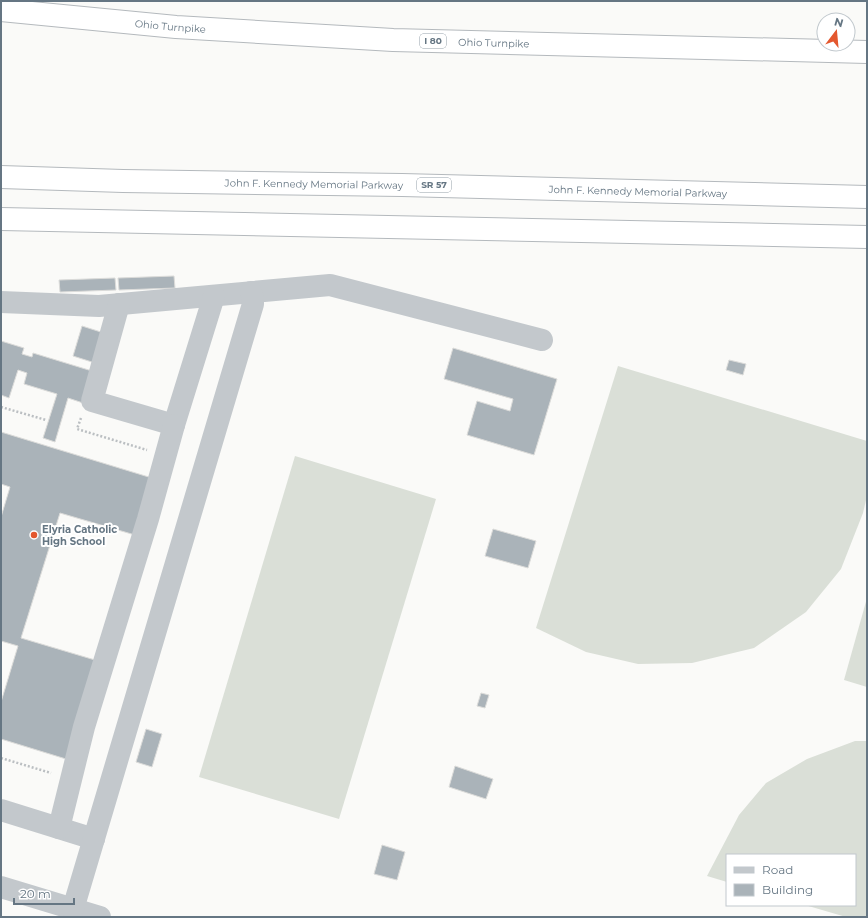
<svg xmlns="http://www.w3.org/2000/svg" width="868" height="918" viewBox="0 0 868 918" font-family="Montserrat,sans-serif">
<rect width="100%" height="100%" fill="#fafaf8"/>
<!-- pitch -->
<g fill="#dadfd7">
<path d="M618,366L867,441V496L863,513L841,569L806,612L754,648L692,663L638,664L586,652L536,628Z"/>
<path d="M295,456L436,499L339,819L199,777Z"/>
<path d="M867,598V687L844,680Z"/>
<path d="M855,741H867V917H846L805,905H855V855H727V882L707,876L739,815L766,783L807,759Z"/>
</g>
<!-- building -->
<g fill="#aab3b9" stroke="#dcdcda">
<path d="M174,276L175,288L119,290L118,278Z"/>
<path d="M115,278L116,290L60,292L59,280Z"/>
<path d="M82,326L104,333L95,363L73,356Z"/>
<path d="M1,341L24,348L22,354L32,357L33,353L92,371L83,403L68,398L55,442L43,438L57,394L24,384L27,373L18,370L9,398L1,395Z"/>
<path d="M453,348L557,379L534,455L467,435L477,401L510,411L513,399L444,379Z"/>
<path d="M729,360L746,364L743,375L726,370Z"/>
<path d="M1,432L152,478L135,535L60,513L21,638L95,660L66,759L1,739V702L18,646L1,641V517L10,487L1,484Z"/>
<path d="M493,529L536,541L528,568L485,556Z"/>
<path d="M481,693L489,695L485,708L477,706Z"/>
<path d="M146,729L162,734L152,767L136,762Z"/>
<path d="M455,766L493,779L486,799L449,787Z"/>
<path d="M382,845L405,852L397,880L374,874Z"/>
</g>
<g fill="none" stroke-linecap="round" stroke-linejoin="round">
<!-- highway casing -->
<g stroke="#b4b9bd" stroke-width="24">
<g id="highway">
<path id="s1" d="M1,10L176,27L393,40L867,52"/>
<path id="s2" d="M1,177L123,181L402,185L867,197"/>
<path d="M1,219L867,237"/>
</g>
</g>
<!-- path -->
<g stroke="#bbbfc2" stroke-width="2.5" stroke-dasharray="2 2" stroke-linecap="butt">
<path d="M1,407L46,420"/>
<path d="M81,418L77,429L147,450"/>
<path d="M1,758L51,773"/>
</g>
<!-- minor -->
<g stroke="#c3c8cc" stroke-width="22">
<path d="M1,302L99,306L330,285L542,340"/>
<path d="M119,304L92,401L174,425L214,296"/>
<path d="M1,810L94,839"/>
<path d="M59,828L84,727L148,519L174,425"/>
<path d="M1,887L100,917"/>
<path d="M73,909L253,304V298L251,292"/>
</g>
<!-- highway -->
<use href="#highway" stroke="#fff" stroke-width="22"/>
</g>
<!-- markers -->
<circle fill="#e4572e" stroke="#fff" stroke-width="1.5" cx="34" cy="535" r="4"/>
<g text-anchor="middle" stroke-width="4" stroke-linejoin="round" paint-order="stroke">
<!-- shield labels -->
<g fill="#fff" stroke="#939fa8" stroke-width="1">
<rect x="420" y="34" width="26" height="14" rx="3"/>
<rect x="417" y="178" width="34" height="14" rx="3"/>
</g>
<g font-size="9" font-weight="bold" fill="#657683">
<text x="433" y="44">I 80</text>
<text x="434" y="188">SR 57</text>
</g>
<!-- street labels -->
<g font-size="10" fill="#657683" stroke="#fff">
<text dy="4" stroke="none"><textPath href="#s1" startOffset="170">Ohio Turnpike</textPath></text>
<text dy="4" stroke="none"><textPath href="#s1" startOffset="494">Ohio Turnpike</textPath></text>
<text dy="4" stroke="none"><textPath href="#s2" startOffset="313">John F. Kennedy Memorial Parkway</textPath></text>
<text dy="4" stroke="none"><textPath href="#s2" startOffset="637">John F. Kennedy Memorial Parkway</textPath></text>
</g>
<!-- poi labels -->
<g font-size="10" font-weight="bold" fill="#657683" stroke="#fff" text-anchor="start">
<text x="42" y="533">Elyria Catholic<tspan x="42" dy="12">High School</tspan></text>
</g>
</g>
<!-- border -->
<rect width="868" height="918" fill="none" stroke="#657683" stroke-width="4"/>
<!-- legend -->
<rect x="726" y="854" width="130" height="52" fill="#ffffff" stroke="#c1c8cd"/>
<rect x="734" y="867" width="20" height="6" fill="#c3c8cc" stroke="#c1c8cd"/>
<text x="762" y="874" font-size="12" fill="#657683">Road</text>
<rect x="734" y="884" width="20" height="12" fill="#aab3b9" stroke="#c1c8cd"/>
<text x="762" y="894" font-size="12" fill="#657683">Building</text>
<!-- north arrow -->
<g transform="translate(836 32) rotate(16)"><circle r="19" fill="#ffffff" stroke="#c1c8cd"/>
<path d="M0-3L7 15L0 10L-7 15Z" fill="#e4572e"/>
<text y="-6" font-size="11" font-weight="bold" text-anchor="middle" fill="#657683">N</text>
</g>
<!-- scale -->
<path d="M14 898v6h60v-6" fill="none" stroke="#657683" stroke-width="2"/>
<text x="20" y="898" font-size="12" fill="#657683" stroke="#ffffff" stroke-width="3" paint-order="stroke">20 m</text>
</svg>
